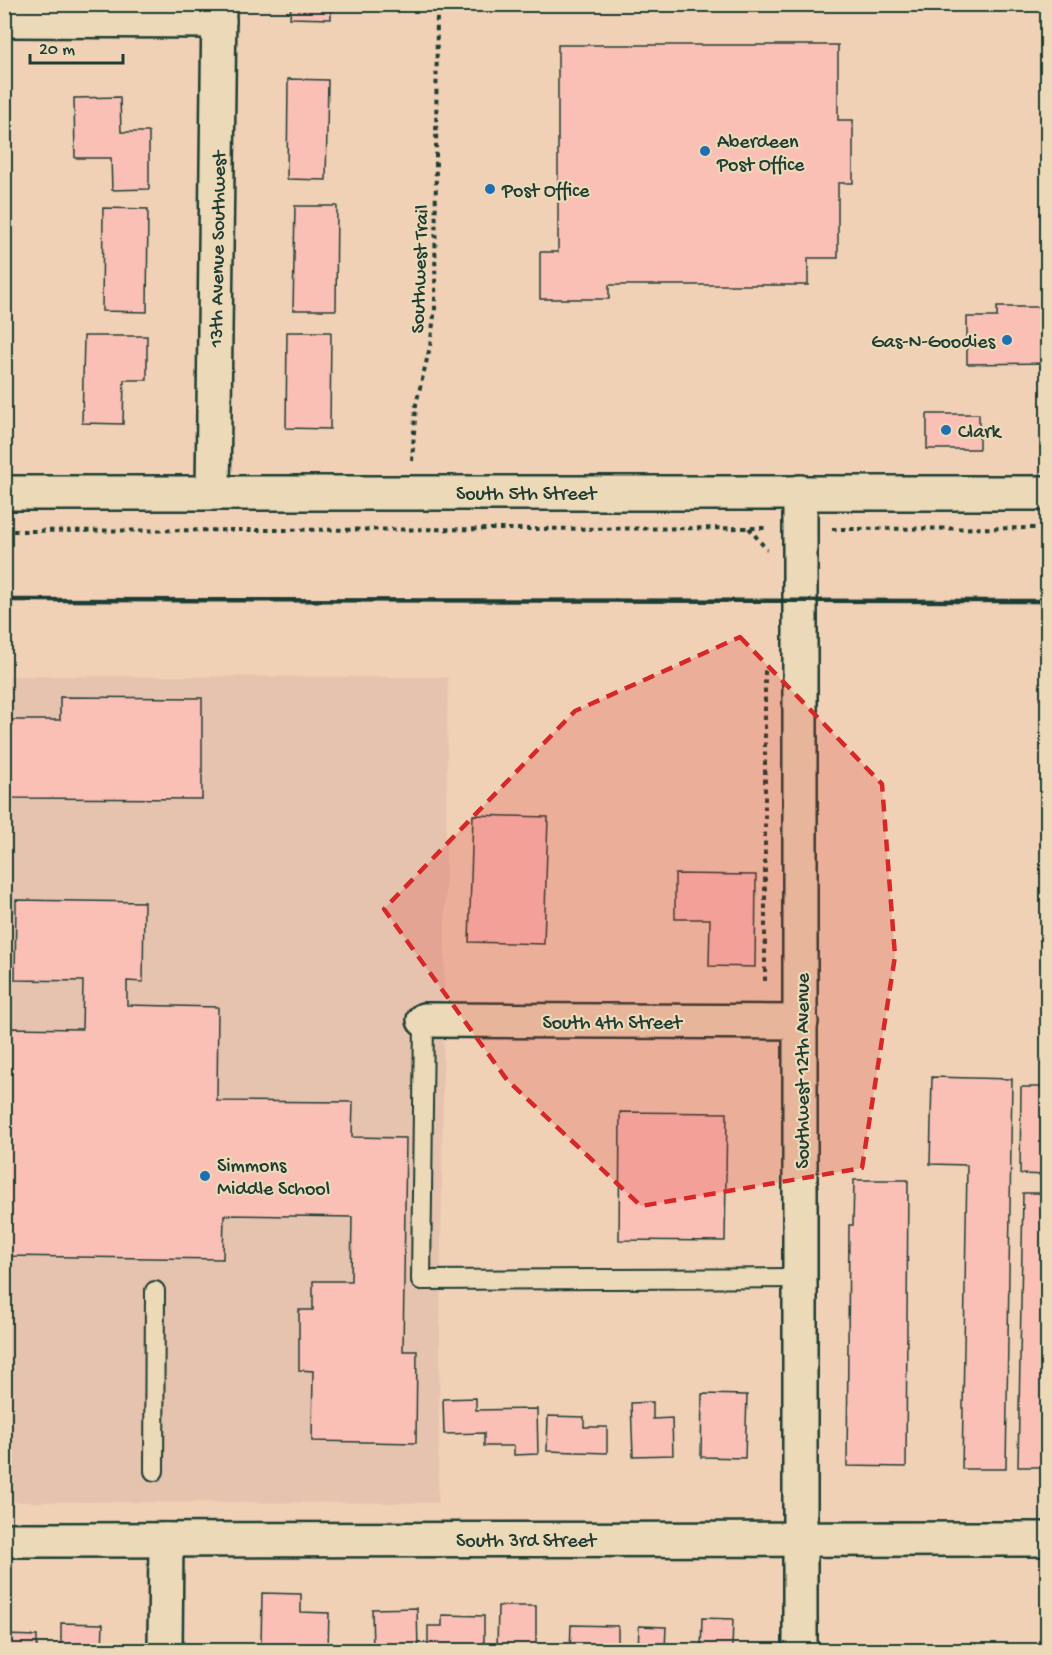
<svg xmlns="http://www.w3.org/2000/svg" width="1052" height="1655" viewBox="0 0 1052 1655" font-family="'Gochi Hand',sans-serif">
<rect width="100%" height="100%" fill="#f0d1b6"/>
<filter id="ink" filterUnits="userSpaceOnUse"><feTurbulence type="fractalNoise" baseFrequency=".0167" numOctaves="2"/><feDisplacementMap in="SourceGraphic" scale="12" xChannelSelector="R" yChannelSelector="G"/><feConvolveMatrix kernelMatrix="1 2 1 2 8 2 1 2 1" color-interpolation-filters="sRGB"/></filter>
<g filter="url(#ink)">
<!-- built -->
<path fill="#e6c3ae" d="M5,676L448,677L438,1503L5,1502Z"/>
<!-- building -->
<g fill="#fabfb5" stroke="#1f3d34" stroke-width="1.5">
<path d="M291,4H331V19L290,18Z"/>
<path d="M558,45H838V120H853V183H838V258H808V285H609V299H540V252H558Z"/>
<path d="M288,79L328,80L326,180L287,179Z"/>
<path d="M120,97L121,132H149V189L112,190L111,158H75L74,98Z"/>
<rect x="4" y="99" width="5" height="42"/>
<path d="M295,206H337L336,310H293Z"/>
<path d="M103,208L148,209L147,312L102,311Z"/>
<path d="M997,307H1048V363L967,364V317H997Z"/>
<path d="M287,332H331L330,429L286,428Z"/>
<path d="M84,336H147V380H124L123,424L82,423Z"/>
<path d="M4,352H8L9,404H4Z"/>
<rect x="927" y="414" width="52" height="35"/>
<path d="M60,697L202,698V799L4,798V720H60Z"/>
<path d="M473,815L548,817L544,944L469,942Z"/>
<path d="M675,874L756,875L755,967L709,966L710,919H675Z"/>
<path d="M16,900L144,902L143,982L127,981V1005L218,1007L217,1101L353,1102L352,1137L406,1138L403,1351H417L416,1443L312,1441L313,1371L299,1370V1310H313V1281H351L352,1217L224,1215L223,1259L4,1256V1046H8V1028L82,1029L83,981L15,980Z"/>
<path d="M932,1077L1012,1079L1006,1469H962L967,1165L930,1164Z"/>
<path d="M1021,1087H1048V1175L1020,1174Z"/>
<path d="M620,1112L727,1113L725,1241L619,1240Z"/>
<path d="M854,1180H908L906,1467L847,1466L849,1225H853Z"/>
<path d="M1023,1193H1048V1467H1018Z"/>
<path d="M702,1394L747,1395L745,1458L701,1457Z"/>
<path d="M476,1398V1410L537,1409L538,1454L514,1455V1446H484V1433L444,1434L443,1399Z"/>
<path d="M653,1402V1419L672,1418L673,1455L633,1456L631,1403Z"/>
<path d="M548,1416L584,1417V1427H607V1453L547,1451Z"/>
<path d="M262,1593L301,1594V1612L329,1613L328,1647L261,1645Z"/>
<path d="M498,1606H536V1650H497Z"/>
<path d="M417,1608L418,1649L373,1650L372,1609Z"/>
<path d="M442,1615L484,1616V1650H428V1626H442Z"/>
<path d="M702,1618L733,1619L732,1650H701Z"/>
<path d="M61,1623L103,1624L102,1650H61Z"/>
<path d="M571,1625L618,1626V1650H570Z"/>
<path d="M639,1626L666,1627L665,1650H638Z"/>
<path d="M4,1635L37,1636V1650H4Z"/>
</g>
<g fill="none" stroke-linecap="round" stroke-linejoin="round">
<!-- service casing -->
<g stroke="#1f3d34" stroke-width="22">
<g id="service">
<path d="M424,1020L421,1280L801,1278"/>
<path d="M154,1471L155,1291"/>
</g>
</g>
<!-- minor casing -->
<g stroke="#1f3d34" stroke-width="38">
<g id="minor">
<path d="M4,20L219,21"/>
<path d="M213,493L219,4"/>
<path d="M424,1020L801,1022"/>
<path d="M4,1540L1048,1539"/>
<path d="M165,1650L166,1540"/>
</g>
</g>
<!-- tertiary casing -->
<g stroke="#1f3d34" stroke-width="38">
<path id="tertiary" d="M800,492V1650"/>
</g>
<!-- secondary casing -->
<g stroke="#1f3d34" stroke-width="38">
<path id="secondary" d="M4,493H1048"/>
</g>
<!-- path -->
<g stroke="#1f3d34" stroke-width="4" stroke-dasharray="4.5 4.5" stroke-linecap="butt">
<path d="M412,461L416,404L430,347L435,308L437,4"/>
<path d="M749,528L767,550"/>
<path d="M832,529L1048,528"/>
<path d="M4,531L768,528"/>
<path d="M765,981V672L767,668"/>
</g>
<!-- service -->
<use href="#service" stroke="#ecd9b7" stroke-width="18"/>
<!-- minor -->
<use href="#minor" stroke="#ecd9b7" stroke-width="33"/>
<!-- tertiary -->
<use href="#tertiary" stroke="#ecd9b7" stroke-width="33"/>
<!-- secondary -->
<use href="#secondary" stroke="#ecd9b7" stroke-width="33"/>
<!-- rail -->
<path stroke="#1f3d34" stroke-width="4.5" d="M4,600L1048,601"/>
</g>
</g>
<!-- marked area -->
<path fill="#d62828" fill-opacity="0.2" stroke="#d62828" stroke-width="4.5" stroke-dasharray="12 8" stroke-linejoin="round" d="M740,637L882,784L895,956L862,1168L641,1206L507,1080L384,909L575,711Z"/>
<!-- markers -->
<g fill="#1f6fb2" stroke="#ecd9b7" stroke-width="2">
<circle cx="705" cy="151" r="6"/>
<circle cx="490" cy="189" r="6"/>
<circle cx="1007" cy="340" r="6"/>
<circle cx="946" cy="430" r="6"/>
<circle cx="205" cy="1176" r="6"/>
</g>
<g text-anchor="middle" stroke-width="4.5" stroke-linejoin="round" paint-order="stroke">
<!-- poi labels -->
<g font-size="20" fill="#1f3d34" stroke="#ecd9b7" text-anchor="start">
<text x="717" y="147">Aberdeen<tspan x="717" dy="23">Post Office</tspan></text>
<text x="502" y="196">Post Office</text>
<text x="995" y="347" text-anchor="end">Gas-N-Goodies</text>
<text x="958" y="437">Clark</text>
<text x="217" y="1171">Simmons<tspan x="217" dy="23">Middle School</tspan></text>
</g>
<!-- street labels -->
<g font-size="20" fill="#1f3d34" stroke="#ecd9b7">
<text transform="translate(216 249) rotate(-89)" y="7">13th Avenue Southwest</text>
<text transform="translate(418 269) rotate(-88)" y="7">Southwest Trail</text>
<text x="526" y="499">South 5th Street</text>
<text x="612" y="1028">South 4th Street</text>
<text transform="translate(801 1071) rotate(-90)" y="7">Southwest 12th Avenue</text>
<text x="526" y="1546">South 3rd Street</text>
</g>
</g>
<!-- margin -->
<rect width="1052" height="1655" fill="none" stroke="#ecd9b7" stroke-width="24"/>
<rect x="12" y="12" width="1028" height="1631" fill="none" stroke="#1f3d34" stroke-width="2" filter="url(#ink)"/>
<!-- scale -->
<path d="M30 54v9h93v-9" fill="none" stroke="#1f3d34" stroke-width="3"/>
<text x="39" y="54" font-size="18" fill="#1f3d34" stroke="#ecd9b7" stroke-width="4.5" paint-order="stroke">20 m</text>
</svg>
